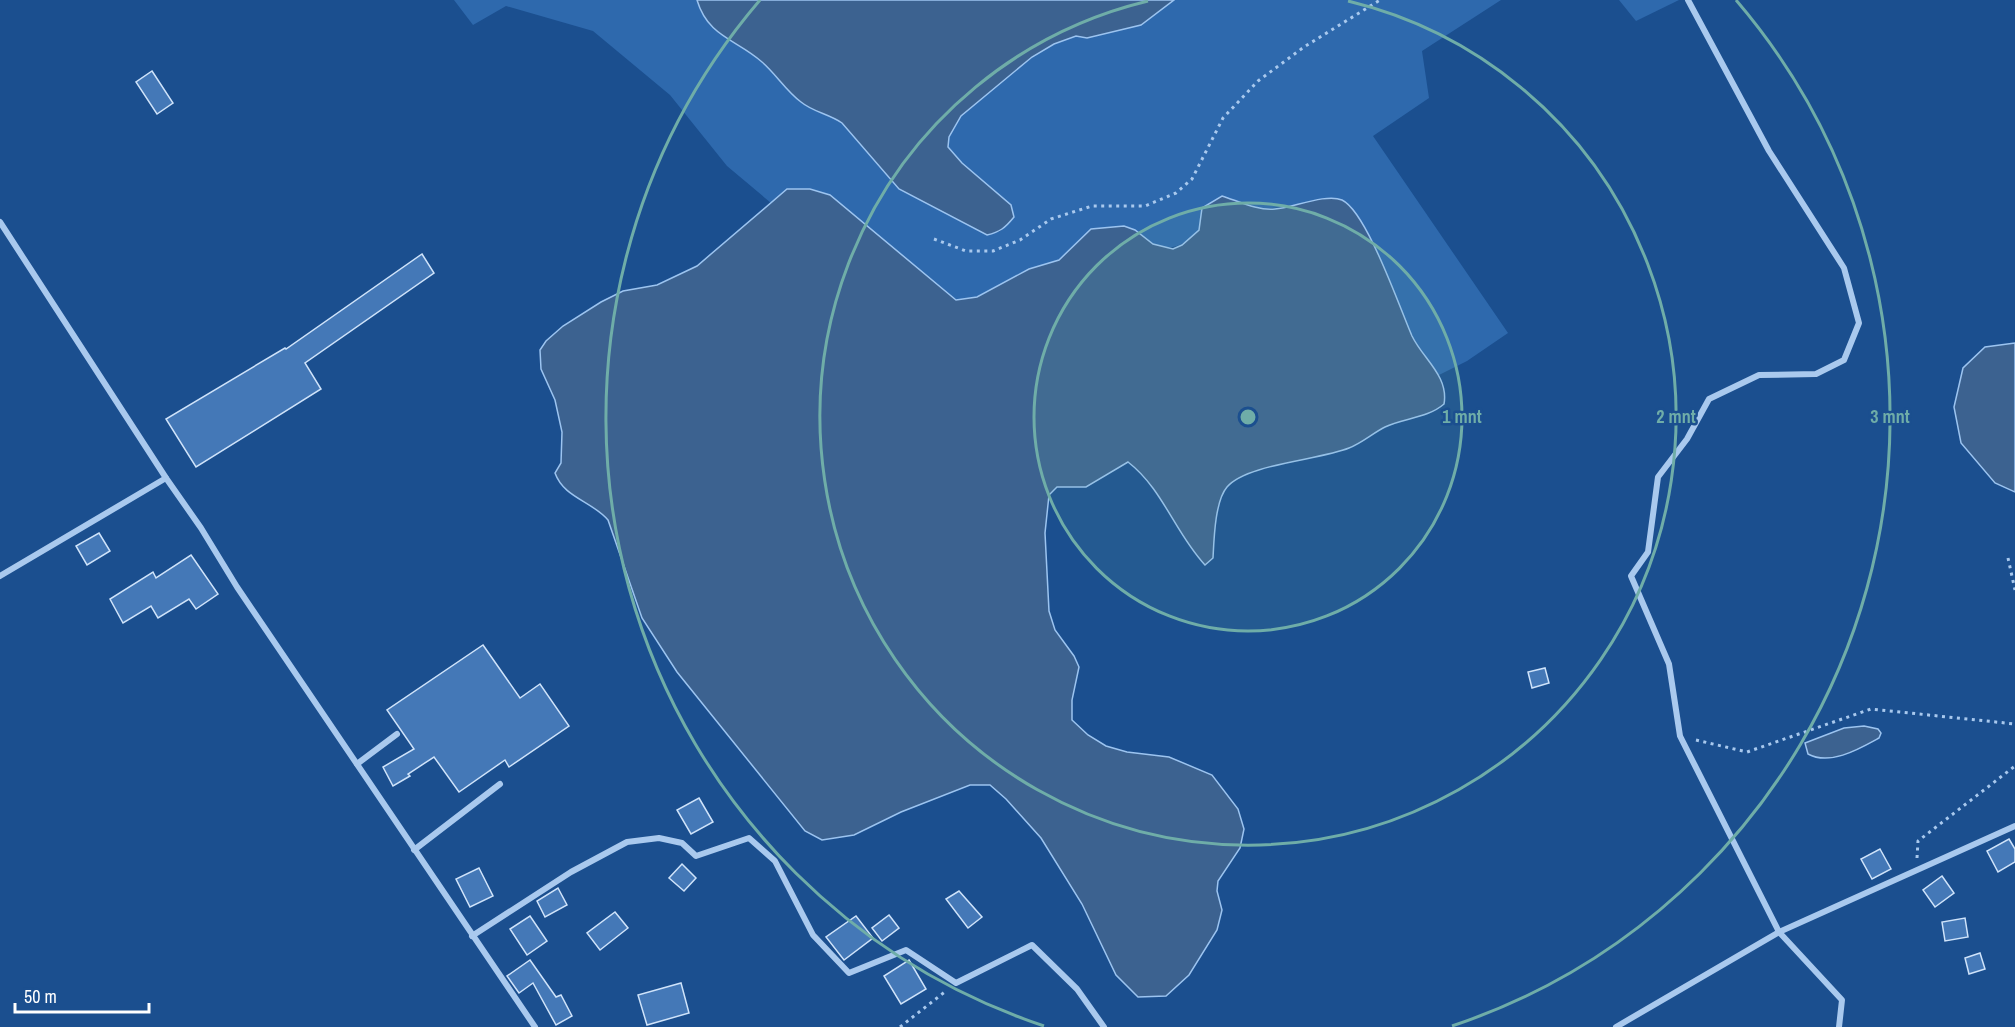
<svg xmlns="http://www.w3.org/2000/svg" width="2015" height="1027" viewBox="0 0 2015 1027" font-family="'Archivo Narrow',sans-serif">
<rect width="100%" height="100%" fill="#1b4f8f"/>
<!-- green -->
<g fill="#2e69ad">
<path d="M454,0H697C709,37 736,39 762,62C776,74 786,91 801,102C813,112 829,114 842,123L899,189L999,232L1014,217L1011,205L962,163L948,147L949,137L960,116L1032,57L1054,44L1076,36L1087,38L1141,25L1174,0H1501L1422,51L1429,98L1373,136L1508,333L1467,361L1439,375C1431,364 1421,352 1414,340C1391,300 1380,229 1341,200L1264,209L1222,197C1206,219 1186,261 1152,243C1146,240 1140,231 1133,230C1121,227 1104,229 1091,229L1059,260L1029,269L977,297L956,301L830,195L787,189L771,203L727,166L670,95L593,31L506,6L473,25Z"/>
<path d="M1619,0H1679L1636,21Z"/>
</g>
<!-- water -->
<g fill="#3c6290" stroke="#9cc4f0" stroke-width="1.5">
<path d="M697,0H1174L1141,25L1087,38L1076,36L1054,44L1032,57L961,116L949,137L948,147L962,163L1011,205L1014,217C1005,228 1000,232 987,235L899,189L842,123C829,114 813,112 801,102C786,91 776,74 762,62C736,39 708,37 697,0Z"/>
<path d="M787,189H810L830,195L956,300L977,297L1029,269L1059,260L1091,229L1124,226L1135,230L1153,244L1173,249L1182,245L1199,230L1202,208L1222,196C1238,201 1258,211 1275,209C1292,208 1326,193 1342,200C1367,212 1400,309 1412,336C1423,359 1449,376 1444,404C1428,418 1404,418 1385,427C1373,433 1362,443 1349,448C1320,460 1246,464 1227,487C1215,501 1214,539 1213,558L1205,565C1175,533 1163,489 1128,462L1086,487H1057L1049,495L1045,533L1049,611L1055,630L1074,656L1079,667L1072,700V720L1088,735L1106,746L1127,752L1169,757L1212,775L1238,809L1244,829L1240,848L1218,881L1217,891L1222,910L1217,930L1189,975L1166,996L1138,997L1116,975L1082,904L1041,838L1006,799L990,785H970L901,812L854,835L822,840L805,831L677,672L642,618L608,520C592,501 564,498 555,473L561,463L562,432L555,400L541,369L540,350L546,341L563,326L601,302L623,291L657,285L697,266Z"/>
<path d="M2015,343V492L1995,483L1961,443L1954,407L1963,368L1985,347Z"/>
<path d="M1864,726L1878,729L1881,733L1879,738C1859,749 1830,766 1808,754L1805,743L1844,728Z"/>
</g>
<!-- building -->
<g fill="#4478b7" stroke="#cfe3fa" stroke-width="1.5">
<path d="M152,71L173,103L157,114L136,82Z"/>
<path d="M422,254L434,273L305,363L321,389L196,467L166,419L285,348L286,349Z"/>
<path d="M99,533L110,551L87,565L76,546Z"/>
<path d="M191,555L218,594L196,609L189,599L158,618L151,606L123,623L110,599L153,572L156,578Z"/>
<path d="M483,645L520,698L540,684L569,726L509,767L505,760L459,792L434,757L408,774L410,776L393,786L383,767L414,749L387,710Z"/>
<path d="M1545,668L1549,683L1532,688L1528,672Z"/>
<path d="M699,798L713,822L691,834L677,810Z"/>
<path d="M2009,839L2015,849V862L1998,872L1987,851Z"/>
<path d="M1880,849L1891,869L1872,879L1861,859Z"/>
<path d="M682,864L696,878L684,891L669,878Z"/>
<path d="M479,868L493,896L470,907L456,879Z"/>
<path d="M1942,876L1954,893L1935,907L1923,890Z"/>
<path d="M558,888L567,905L545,917L537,901Z"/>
<path d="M959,891L982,917L968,928L946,899Z"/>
<path d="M615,912L628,928L600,950L587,933Z"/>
<path d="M889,915L899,928L882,941L872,928Z"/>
<path d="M530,916L547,941L527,955L510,929Z"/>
<path d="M856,916L873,938L844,960L826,937Z"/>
<path d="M1965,918L1968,937L1945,941L1942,922Z"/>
<path d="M1980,953L1985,969L1969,974L1965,958Z"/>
<path d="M530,960L556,997L561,995L572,1016L556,1025L533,983L519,993L507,976Z"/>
<path d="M909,960L926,989L901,1004L884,976Z"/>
<path d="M681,983L689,1013L647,1025L638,995Z"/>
</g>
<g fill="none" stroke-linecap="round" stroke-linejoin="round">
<!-- path -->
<g stroke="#a9c9ee" stroke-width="3" stroke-dasharray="3 4.5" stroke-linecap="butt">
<path d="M934,239L966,251H993L1020,240L1051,219L1092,206H1145L1176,193L1192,179L1223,118L1258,81L1304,47L1380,0"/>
<path d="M2008,558L2015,590"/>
<path d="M1696,740L1747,752L1871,709L2015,724"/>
<path d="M1917,858L1918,841L2015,766"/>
<path d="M900,1027L946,991"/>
</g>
<!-- minor -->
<g stroke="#a9c9ee" stroke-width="6">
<path d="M1688,0L1769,151L1844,268L1859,323L1844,360L1816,374L1759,375L1709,399L1687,439L1658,477L1648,552L1631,576L1669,664L1680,736L1779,932L1842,1000L1839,1027"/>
<path d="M0,222L166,478L201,528L237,587L535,1027"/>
<path d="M0,576L166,478"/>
<path d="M357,764L397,734"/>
<path d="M414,850L500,784"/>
<path d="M472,936L571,872L627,842L659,838L682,843L696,856L749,838L775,861L813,935L849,973L906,950L956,983L1032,945L1077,989L1104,1027"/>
<path d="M1616,1027L1779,932L2015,826"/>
</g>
</g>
<!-- distance rings -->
<circle cx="1248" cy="417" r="214" fill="#6fada8" fill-opacity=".12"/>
<g fill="none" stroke="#6fada8" stroke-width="3">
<circle cx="1248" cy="417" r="214"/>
<path d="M1348 1A428 428 0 1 1 1148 1"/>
<path d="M1044 1026A642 642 0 0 1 760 0M1736 0A642 642 0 0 1 1452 1026"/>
</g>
<circle cx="1248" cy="417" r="9" fill="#6fada8" stroke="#1b4f8f" stroke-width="3"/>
<g font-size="18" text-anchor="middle" font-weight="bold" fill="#6fada8" stroke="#1b4f8f" stroke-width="5" stroke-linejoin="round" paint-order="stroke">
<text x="1462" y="423">1 mnt</text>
<text x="1676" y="423">2 mnt</text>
<text x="1890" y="423">3 mnt</text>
</g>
<!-- scale -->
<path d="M15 1003v9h134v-9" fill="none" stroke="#ffffff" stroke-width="3"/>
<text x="24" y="1003" font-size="18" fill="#ffffff" stroke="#1b4f8f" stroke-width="4.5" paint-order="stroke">50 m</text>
</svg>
